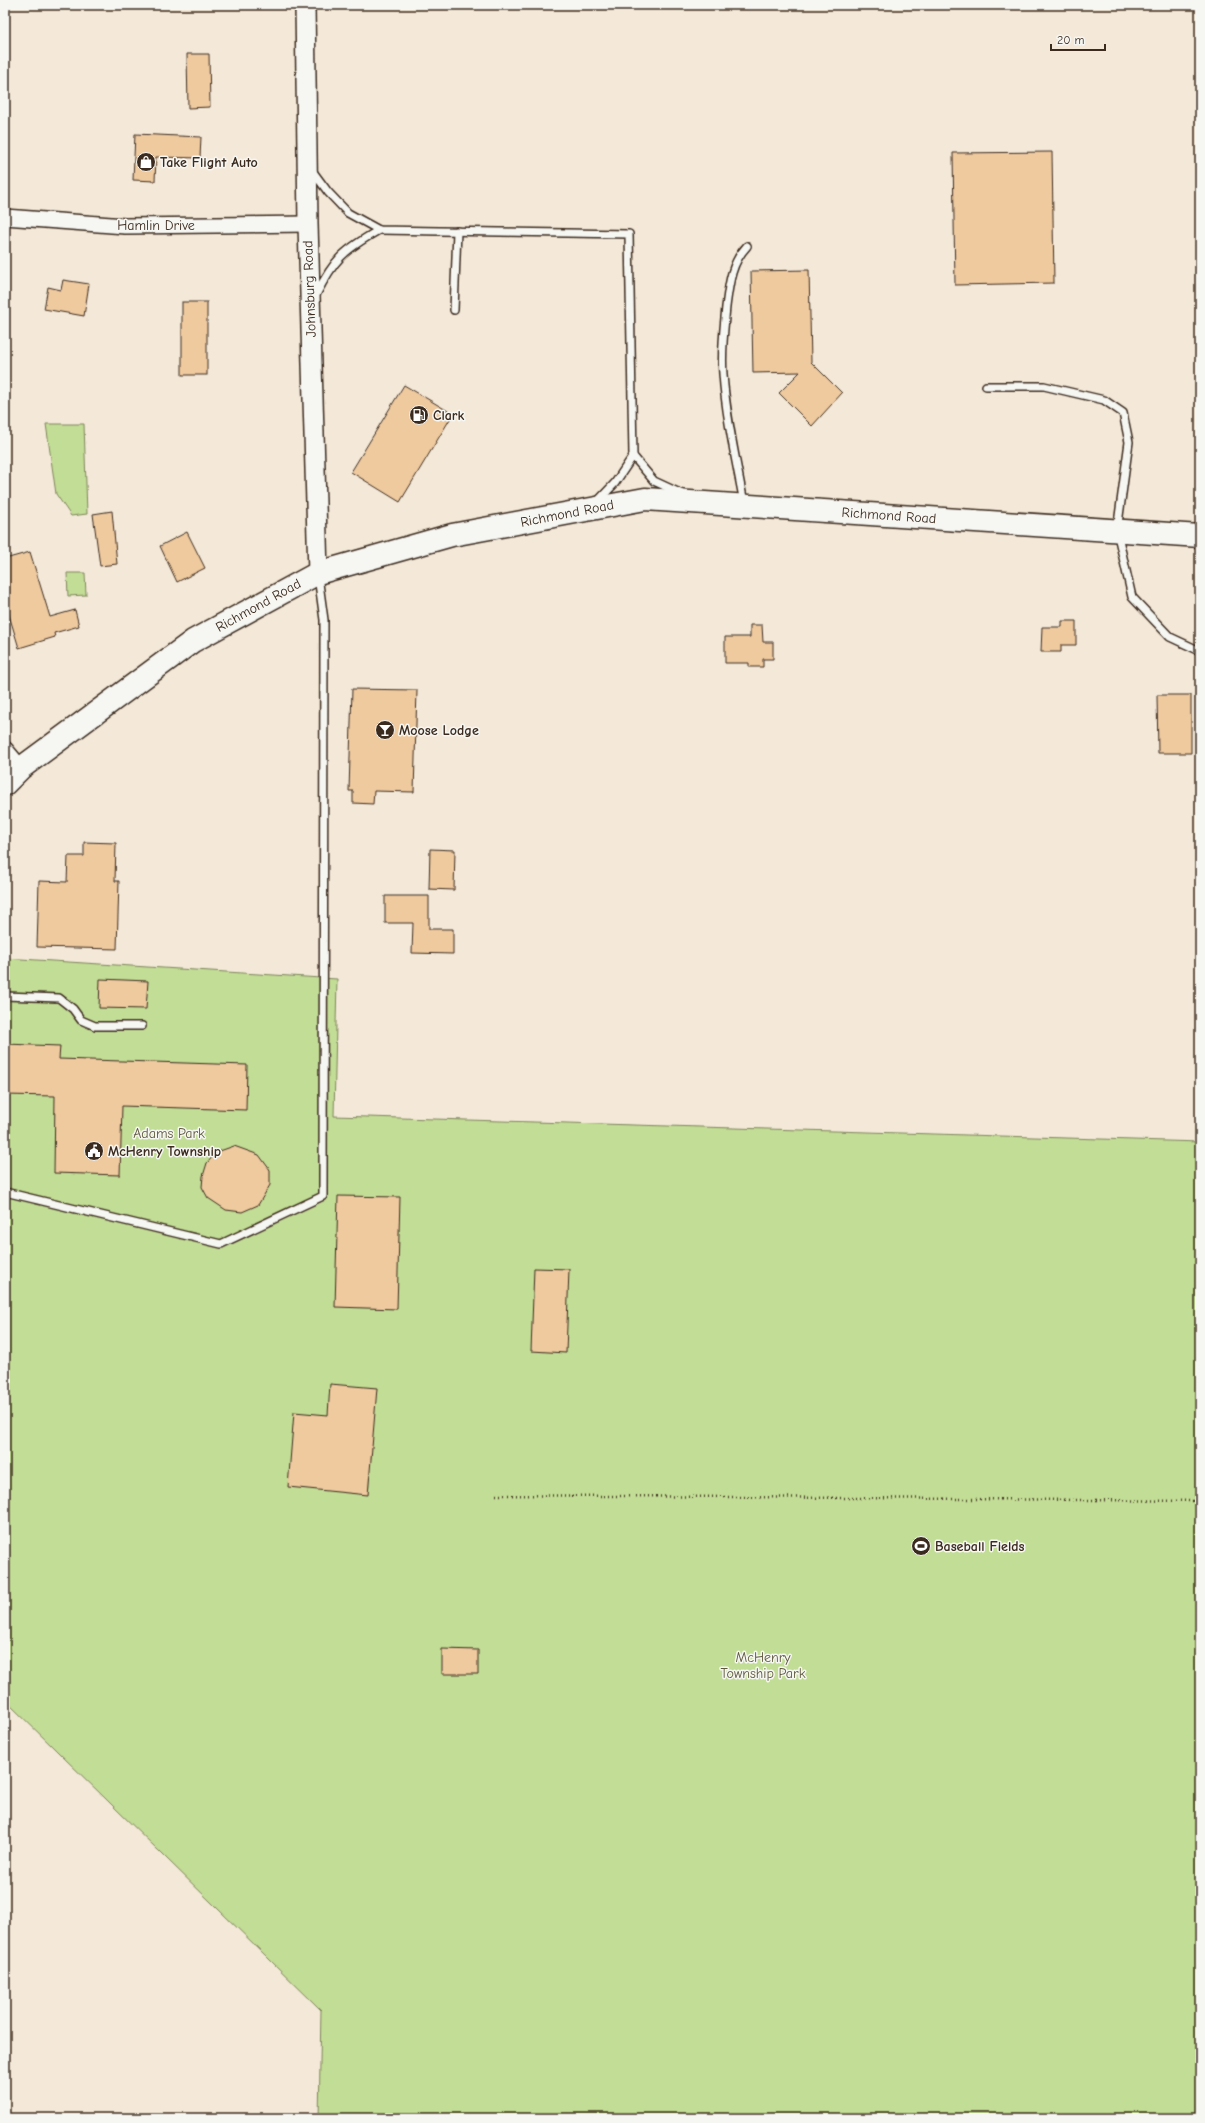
<svg xmlns="http://www.w3.org/2000/svg" width="1205" height="2123" viewBox="0 0 1205 2123" font-family="'Comic Neue',sans-serif">
<rect width="100%" height="100%" fill="#f4e9d9"/>
<filter id="ink" filterUnits="userSpaceOnUse"><feTurbulence type="fractalNoise" baseFrequency=".025" numOctaves="2"/><feDisplacementMap in="SourceGraphic" scale="8" xChannelSelector="R" yChannelSelector="G"/><feConvolveMatrix kernelMatrix="1 2 1 2 8 2 1 2 1" color-interpolation-filters="sRGB"/></filter>
<g filter="url(#ink)">
<!-- green -->
<g fill="#c2dd95" stroke="#7e845a">
<path d="M46,424H84L87,514L71,516L56,494Z"/>
<path d="M67,573H85L86,595L68,596Z"/>
<path d="M5,958L337,979L334,1116L1200,1142V2118H319L321,2010L5,1700Z"/>
</g>
<!-- building -->
<g fill="#efca9f" stroke="#3b2a1e">
<path d="M187,54H209L210,107L188,108Z"/>
<path d="M135,134L201,137L200,158L156,157L155,181L133,180Z"/>
<path d="M1052,152L1054,283L955,285L953,153Z"/>
<path d="M809,270L811,362L842,393L812,426L779,393L800,372L753,373L751,271Z"/>
<path d="M63,280L89,284L84,316L44,309L48,287L61,290Z"/>
<rect x="182" y="302" width="25" height="73"/>
<path d="M404,385L453,414L400,502L351,472Z"/>
<path d="M112,511L117,564L100,566L93,514Z"/>
<path d="M187,532L205,568L177,582L160,546Z"/>
<path d="M30,552L50,617L75,610L79,626L54,633L55,637L19,648L5,602V559Z"/>
<path d="M1062,621H1076V645H1061V652H1041L1042,627H1062Z"/>
<path d="M750,625H762L763,642H773V659H763V667H749V663H725V637H750Z"/>
<path d="M352,689L417,690L414,792L374,791L373,804L353,803V791H349Z"/>
<path d="M1157,695H1191V753H1158Z"/>
<path d="M84,842L116,843L115,881H119L117,949L37,947L39,881L67,882L68,856H84Z"/>
<path d="M430,849L455,850L454,890L429,889Z"/>
<path d="M385,896H429V929H453V954L412,953L413,923H385Z"/>
<path d="M100,979L148,981L146,1009L99,1008Z"/>
<path d="M5,1044L60,1046L59,1059L247,1065L246,1110L122,1106L120,1175L54,1173L55,1096L5,1095Z"/>
<path d="M234,1146L259,1155L270,1170V1185L258,1205L242,1212L226,1210L208,1198L202,1187L203,1176L207,1163L217,1152Z"/>
<path d="M338,1196L400,1197L397,1309L335,1307Z"/>
<path d="M534,1268L569,1269L566,1353L531,1351Z"/>
<path d="M330,1384L377,1388L368,1495L288,1487L294,1412L328,1415Z"/>
<path d="M442,1649L478,1650V1674H442Z"/>
</g>
<g fill="none" stroke-linecap="round" stroke-linejoin="round">
<!-- service casing -->
<g stroke="#3b2a1e" stroke-width="10">
<g id="service">
<path d="M311,169L328,192L348,213L379,230L629,234L633,456L615,483L597,502"/>
<path d="M316,295C334,259 344,250 379,230"/>
<path d="M454,310L457,231"/>
<path d="M986,386H1044L1104,400L1123,413L1129,442L1117,531L1132,597L1170,637L1200,651"/>
<path d="M633,456L654,481L682,494"/>
<path d="M744,503C736,460 726,417 723,374C721,352 724,329 726,307C729,284 731,263 747,246"/>
<path d="M5,996L59,998L73,1009L81,1020L95,1026H142"/>
<path d="M5,1192L221,1244L323,1196L324,620L318,576"/>
</g>
</g>
<!-- minor casing -->
<g stroke="#3b2a1e" stroke-width="18">
<g id="minor">
<path d="M5,217L125,226L308,224"/>
<path d="M5,749L21,768"/>
</g>
</g>
<!-- tertiary casing -->
<g stroke="#3b2a1e" stroke-width="22">
<path id="tertiary" d="M305,5L308,224L318,573"/>
</g>
<!-- primary casing -->
<g stroke="#3b2a1e" stroke-width="25">
<path id="primary" d="M5,784L21,768L193,641L318,573L452,535L645,499L1200,536"/>
</g>
<!-- path -->
<path stroke="#3b2a1e" stroke-width="2.5" stroke-dasharray="1 3" stroke-linecap="butt" d="M496,1495L1200,1501"/>
<!-- service -->
<use href="#service" stroke="#f6f6f2" stroke-width="7"/>
<!-- minor -->
<use href="#minor" stroke="#f6f6f2" stroke-width="15"/>
<!-- tertiary -->
<use href="#tertiary" stroke="#f6f6f2" stroke-width="19"/>
<!-- primary -->
<use href="#primary" stroke="#f6f6f2" stroke-width="22"/>
</g>
</g>
<!-- icons -->
<defs>
<g id="shop-disc" transform="scale(1)"><circle r="9.5" fill="#3b2a1e" stroke="#f6f6f2"/><path d="M-5-2.5h2.3a2.7 3.5 0 0 1 5.4 0H5L5.5 6h-11ZM-1.5-2.5h3a1.5 2.3 0 0 0-3 0Z" fill="#fff"/></g>
<g id="fuel-disc" transform="scale(1)"><circle r="9.5" fill="#3b2a1e" stroke="#f6f6f2"/><path d="M-5.5-6h7V0h2V4h1.3V-2.5L3-4.5l.8-.8L6-3V5H2.5V1h-1V6h-7ZM-4.2-4.7v3.2H.2V-4.7Z" fill="#fff"/></g>
<g id="bar-disc" transform="scale(1)"><circle r="9.5" fill="#3b2a1e" stroke="#f6f6f2"/><path d="M-6-5H6L.8 .8V4.5H3.5V6h-7V4.5H-.8V.8Z" fill="#fff"/></g>
<g id="civic-disc" transform="scale(1)"><circle r="9.5" fill="#3b2a1e" stroke="#f6f6f2"/><path d="M-.6-6.5H3V-4.5H.6V-3L4-1V1h2V6H-6V1h2V-1L-.6-3ZM-1.2 2.5V6h2.4V2.5Z" fill="#fff"/></g>
<g id="stadium-disc" transform="scale(1)"><circle r="9.5" fill="#3b2a1e" stroke="#f6f6f2"/><path d="M0-5a6.5 5 0 1 0 0 10a6.5 5 0 1 0 0-10ZM-3.5-1.8h7v3.6h-7Z" fill="#fff"/></g>
</defs>
<g fill-rule="evenodd">
<use href="#shop-disc" x="146" y="162"/>
<use href="#fuel-disc" x="419" y="415"/>
<use href="#bar-disc" x="385" y="730"/>
<use href="#civic-disc" x="94" y="1151"/>
<use href="#stadium-disc" x="921" y="1546"/>
</g>
<g text-anchor="middle" stroke-width="3" stroke-linejoin="round" paint-order="stroke">
<!-- poi labels -->
<g font-size="14" font-weight="bold" fill="#3b2a1e" stroke="#f6f6f2" text-anchor="start">
<text x="160" y="167">Take Flight Auto</text>
<text x="433" y="420">Clark</text>
<text x="399" y="735">Moose Lodge</text>
<text x="108" y="1156">McHenry Township</text>
<text x="935" y="1551">Baseball Fields</text>
</g>
<!-- street labels -->
<g font-size="14" fill="#3b2a1e" stroke="#f6f6f2">
<text x="156" y="230">Hamlin Drive</text>
<text transform="translate(309 289) rotate(-92)" y="5">Johnsburg Road</text>
<text transform="translate(567 513) rotate(-11)" y="5">Richmond Road</text>
<text transform="translate(889 515) rotate(4)" y="5">Richmond Road</text>
<text transform="translate(258 605) rotate(-29)" y="5">Richmond Road</text>
</g>
<!-- park labels -->
<g font-size="14" fill="#5d573c" stroke="#f6f6f2">
<text x="169" y="1138">Adams Park</text>
<text x="763" y="1662">McHenry<tspan x="763" dy="16">Township Park</tspan></text>
</g>
</g>
<!-- margin -->
<rect width="1205" height="2123" fill="none" stroke="#f6f6f2" stroke-width="20"/>
<rect x="10" y="10" width="1185" height="2103" fill="none" stroke="#3b2a1e" stroke-width="1.5" filter="url(#ink)"/>
<!-- scale -->
<path d="M1051 44v6h54v-6" fill="none" stroke="#3b2a1e" stroke-width="2"/>
<text x="1057" y="44" font-size="12" fill="#3b2a1e" stroke="#f6f6f2" stroke-width="3" paint-order="stroke">20 m</text>
</svg>
